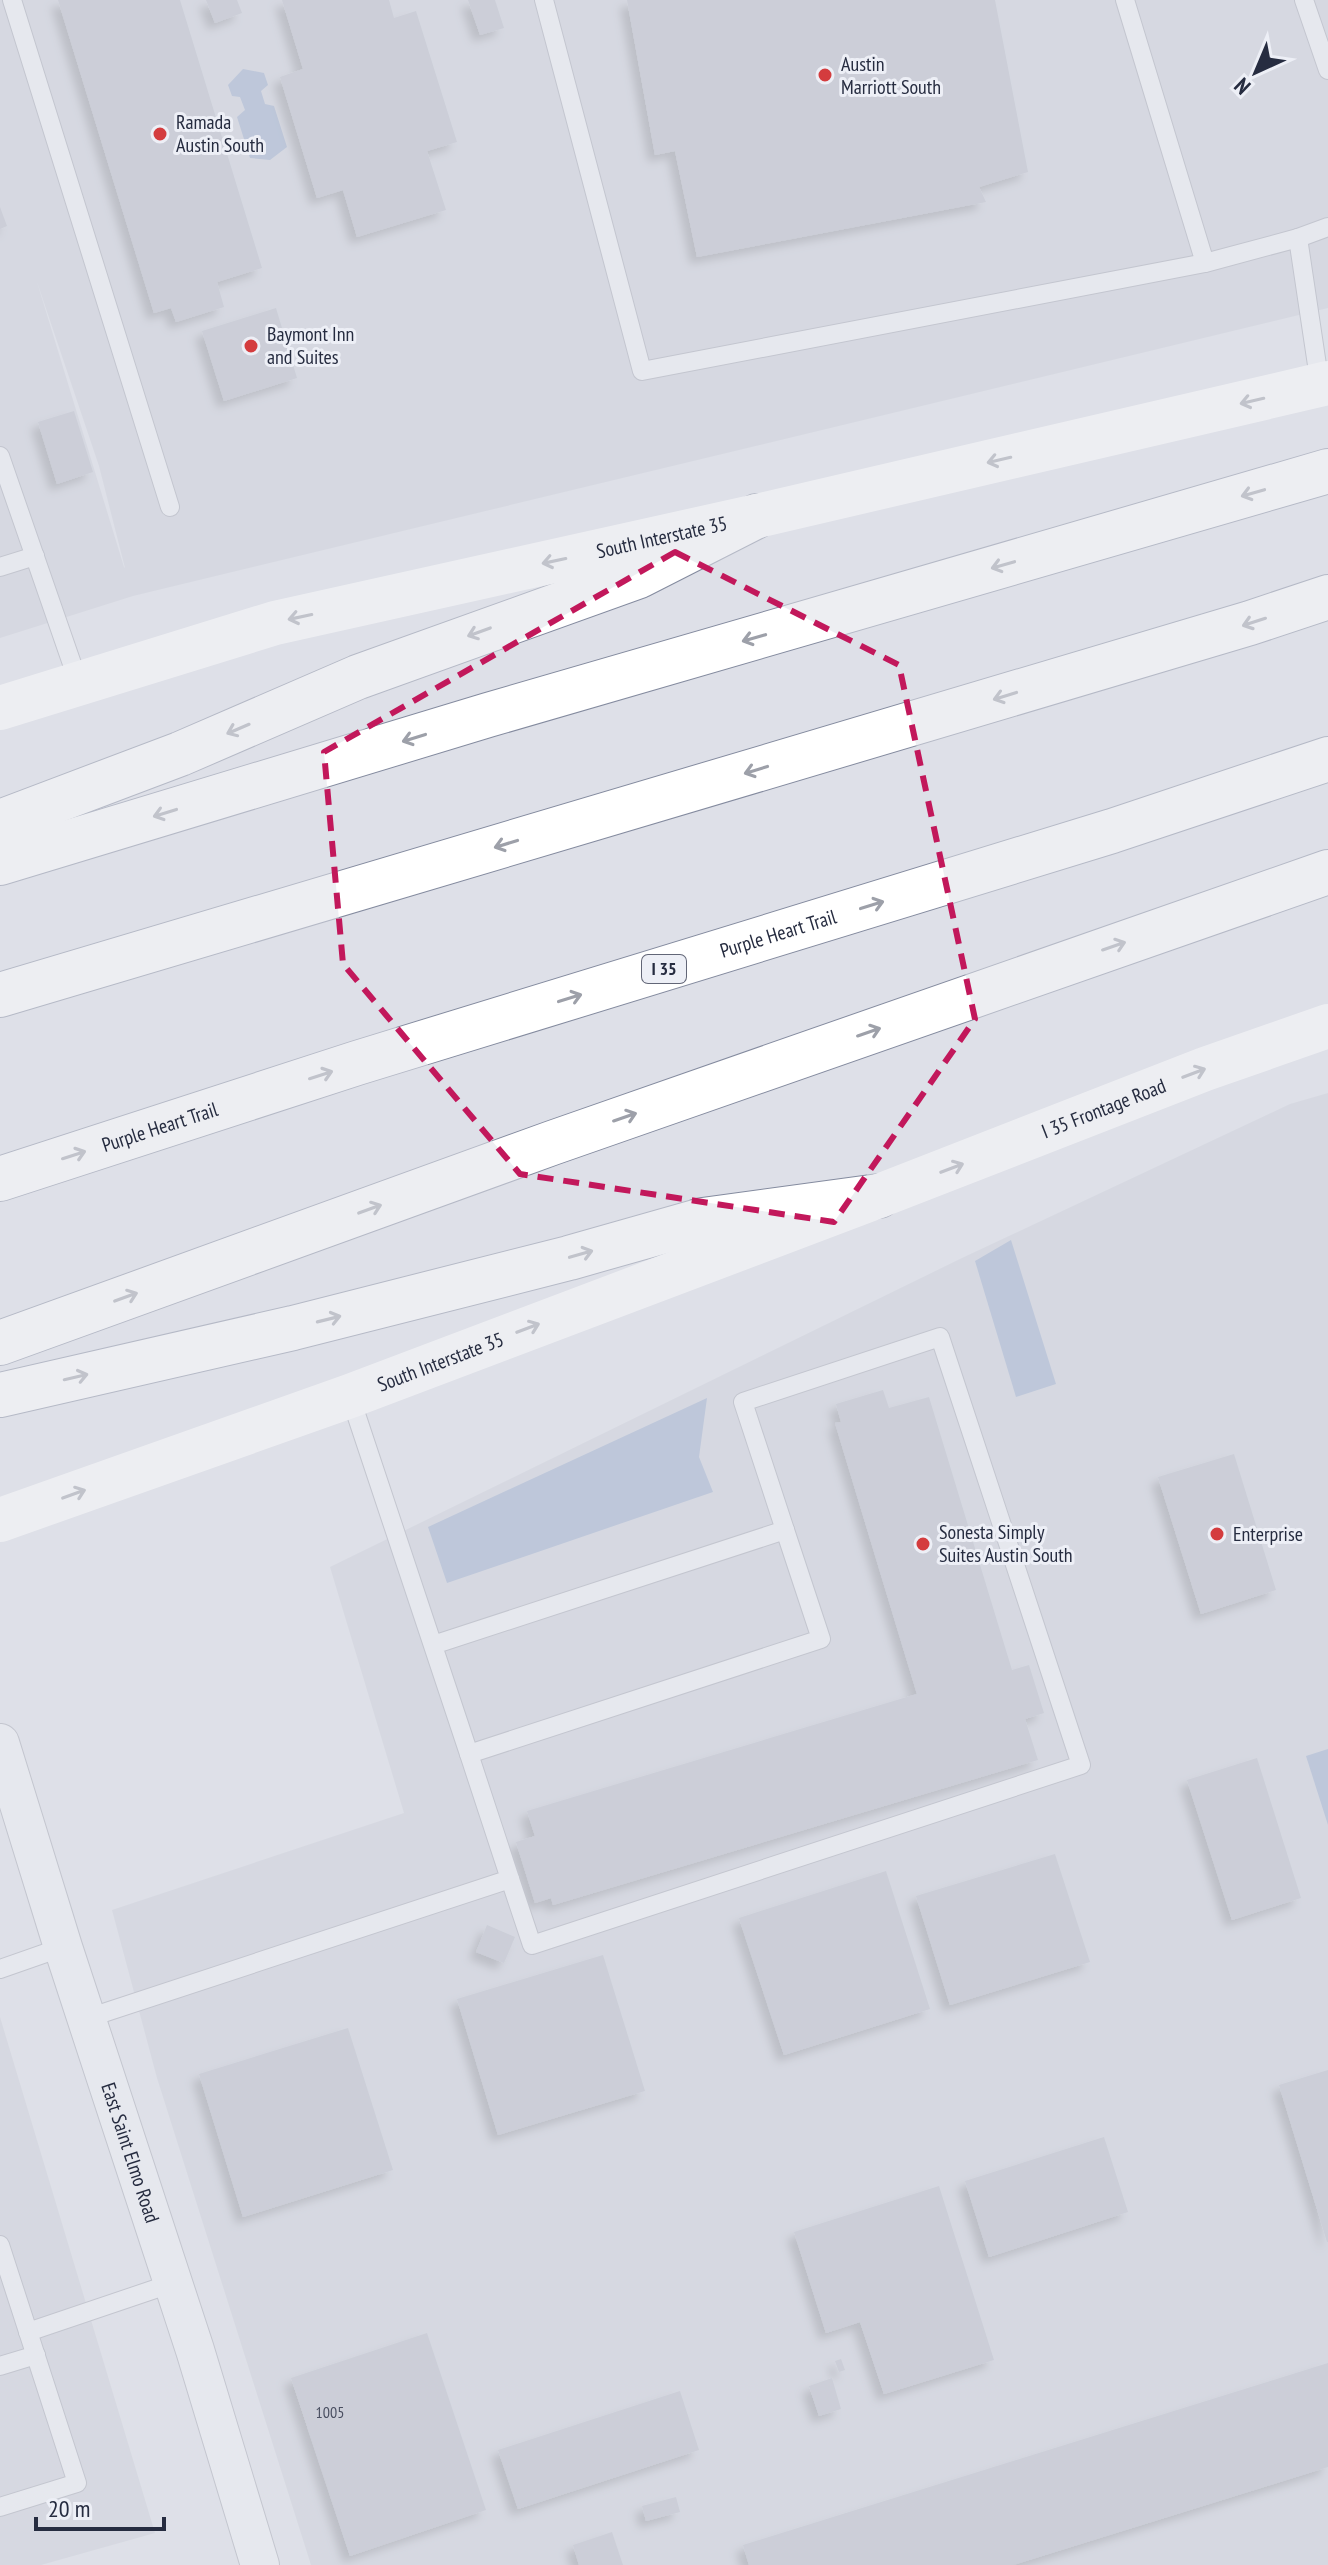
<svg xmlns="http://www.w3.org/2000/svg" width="1328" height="2565" viewBox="0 0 1328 2565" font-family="'PT Sans Narrow',sans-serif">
<defs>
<filter id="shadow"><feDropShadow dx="-7" dy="7" stdDeviation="4" flood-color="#0004"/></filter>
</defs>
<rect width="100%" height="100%" fill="#dee0e8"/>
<!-- built -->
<g fill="#cccfda" fill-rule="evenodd">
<path d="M0,0H1328V308L133,596L0,638ZM37,282L99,466L125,568L124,567Z"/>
<path d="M1328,1093V2565H311L157,2078L112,1910L404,1813L330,1567L962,1258L1290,1104Z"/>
<path d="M0,2017L155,2533L41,2565H0Z"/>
</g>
<!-- water -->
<g fill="#97a9ca">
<path d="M243,69L264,73L268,85L261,91L265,104L274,106L287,147L270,160L250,158L237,117L245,110L240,97L232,96L228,85Z"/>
<path d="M1011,1240L1056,1384L1016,1397L975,1261Z"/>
<path d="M707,1398L699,1457L713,1492L447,1583L428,1527Z"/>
<path d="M1328,1749V1825L1306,1756Z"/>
</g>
<!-- building -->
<g fill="#b5b9c5" filter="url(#shadow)">
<path d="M58,0H180L262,268L217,282L224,307L176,322L171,308L154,313Z"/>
<path d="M206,0H237L242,13L215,23Z"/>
<path d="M282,0H389L394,18L416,11L457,142L427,151L446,210L357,237L343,190L317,198L280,77L303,69Z"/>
<path d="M468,0H495L504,28L480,35Z"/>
<path d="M627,0H995L1028,172L979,187L986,202L697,257L675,151L655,155Z"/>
<path d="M0,207L7,226L0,229Z"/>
<path d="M276,308L297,378L224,401L202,331Z"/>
<path d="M74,411L93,472L57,484L38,422Z"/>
<path d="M883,1390L889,1408L929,1397L1012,1670L1029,1665L1044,1713L1025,1719L1038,1760L553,1905L551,1898L535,1903L516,1842L535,1836L527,1811L917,1694L835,1423L841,1422L836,1404Z"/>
<path d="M1234,1454L1276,1590L1201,1614L1158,1477Z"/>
<path d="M1257,1758L1301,1898L1232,1920L1187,1780Z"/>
<path d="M1055,1854L1090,1962L950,2005L916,1896Z"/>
<path d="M886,1871L930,2009L784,2055L739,1918Z"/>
<path d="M487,1925L515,1937L504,1963L476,1952Z"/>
<path d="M603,1955L645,2091L498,2135L457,1999Z"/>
<path d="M348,2028L393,2170L243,2217L199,2074Z"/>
<path d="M1328,2070V2242H1327L1279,2085Z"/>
<path d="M1104,2137L1128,2212L989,2257L965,2181Z"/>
<path d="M939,2186L994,2360L884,2394L860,2322L826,2333L794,2232Z"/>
<path d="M427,2333L486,2510L350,2556L291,2378Z"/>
<path d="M841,2359L845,2370L839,2372L835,2361Z"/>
<path d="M1328,2363V2467L1013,2565H749L743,2545Z"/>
<path d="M832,2378L841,2409L819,2416L809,2386Z"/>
<path d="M680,2391L699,2450L518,2509L498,2450Z"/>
<path d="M676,2497L680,2512L646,2521L642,2506Z"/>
<path d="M612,2532L623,2565H579L573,2545Z"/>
</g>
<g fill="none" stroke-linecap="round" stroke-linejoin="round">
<!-- lane casing -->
<g stroke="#a3a6b2" stroke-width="20">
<g id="lane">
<path d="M12,0L170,507"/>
<path d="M544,0L642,371L1205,263"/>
<path d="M1125,0L1205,263L1298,238"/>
<path d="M1304,0L1328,70"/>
<path d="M1320,385L1298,238L1328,227"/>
<path d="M0,456L79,684"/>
<path d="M0,567L35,556"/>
<path d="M350,1396L469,1754L821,1639L785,1530L433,1645"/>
<path d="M510,1879L532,1945L1081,1765L940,1337L743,1402L785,1530"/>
<path d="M0,1969L63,1947"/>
<path d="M88,2018L510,1879L469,1754"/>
<path d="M0,2245L77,2483L0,2507"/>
<path d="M28,2332L173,2283"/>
<path d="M0,2366L36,2355"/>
</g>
</g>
<!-- street casing -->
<g stroke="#a3a6b2" stroke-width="40">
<g id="street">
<path id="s1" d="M0,1743L63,1947L195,2350L260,2565"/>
</g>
</g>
<!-- highway casing -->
<g stroke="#848b9f" stroke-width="46">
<g id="highway">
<path d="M0,822L180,754L358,677L639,576L757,516"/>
<path d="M0,863L488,715L1328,471"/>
<path d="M0,995L1250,623L1328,597"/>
<path id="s4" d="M0,1179L357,1063L1112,831L1328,759"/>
<path d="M0,1343L552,1143L1328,872"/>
<path d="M0,1395L293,1328L569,1258L703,1220L879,1196"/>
</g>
</g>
<!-- lane -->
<use href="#lane" stroke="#f0f2f6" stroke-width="18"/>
<!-- street -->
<use href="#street" stroke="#f0f2f6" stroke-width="38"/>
<!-- secondary -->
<g stroke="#fff" stroke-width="44">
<path id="s2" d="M0,708L275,623L757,516L1328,383"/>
<path id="s3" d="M0,1520L350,1396L879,1196L1205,1069L1328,1026"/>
</g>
<!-- highway -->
<use href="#highway" stroke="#fff" stroke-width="44"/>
</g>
<!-- one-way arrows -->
<defs><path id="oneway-shaft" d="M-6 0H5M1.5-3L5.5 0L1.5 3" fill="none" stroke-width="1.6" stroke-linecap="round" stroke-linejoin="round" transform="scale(2)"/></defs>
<g stroke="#9da0a9">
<use href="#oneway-shaft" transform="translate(1252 401) rotate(167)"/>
<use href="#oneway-shaft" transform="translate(999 460) rotate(167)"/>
<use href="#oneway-shaft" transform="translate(1253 493) rotate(164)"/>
<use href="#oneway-shaft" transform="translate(554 561) rotate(168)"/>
<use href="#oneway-shaft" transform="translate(1003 565) rotate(164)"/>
<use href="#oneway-shaft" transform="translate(300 617) rotate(168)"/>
<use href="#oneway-shaft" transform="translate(1254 622) rotate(162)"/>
<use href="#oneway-shaft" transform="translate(479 632) rotate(160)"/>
<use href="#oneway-shaft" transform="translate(754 638) rotate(164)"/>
<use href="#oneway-shaft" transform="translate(1005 696) rotate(163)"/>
<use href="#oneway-shaft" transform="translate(238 729) rotate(157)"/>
<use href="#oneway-shaft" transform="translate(414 738) rotate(163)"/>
<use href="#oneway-shaft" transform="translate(756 770) rotate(163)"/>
<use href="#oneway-shaft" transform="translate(165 813) rotate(163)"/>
<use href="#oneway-shaft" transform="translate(506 844) rotate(163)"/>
<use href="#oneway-shaft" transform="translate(872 905) rotate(-17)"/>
<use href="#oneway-shaft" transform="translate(1114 946) rotate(-19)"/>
<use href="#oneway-shaft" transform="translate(570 998) rotate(-17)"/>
<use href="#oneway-shaft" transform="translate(869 1032) rotate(-19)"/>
<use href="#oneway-shaft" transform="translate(1194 1073) rotate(-21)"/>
<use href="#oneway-shaft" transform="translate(321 1075) rotate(-18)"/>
<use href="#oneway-shaft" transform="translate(625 1117) rotate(-19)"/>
<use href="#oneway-shaft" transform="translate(74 1155) rotate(-18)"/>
<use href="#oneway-shaft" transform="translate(952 1168) rotate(-21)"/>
<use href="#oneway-shaft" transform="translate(370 1209) rotate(-20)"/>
<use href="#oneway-shaft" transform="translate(581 1254) rotate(-16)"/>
<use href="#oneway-shaft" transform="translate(126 1297) rotate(-20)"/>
<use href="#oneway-shaft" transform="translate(329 1319) rotate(-14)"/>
<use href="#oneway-shaft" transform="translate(528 1328) rotate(-21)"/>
<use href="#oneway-shaft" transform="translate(76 1377) rotate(-13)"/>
<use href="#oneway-shaft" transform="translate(74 1494) rotate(-20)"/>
</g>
<!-- marked area -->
<path d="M0 0H1328V2565H0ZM675,552L899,665L975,1019L834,1222L520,1174L343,964L324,752Z" fill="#dee0e8" fill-opacity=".55" fill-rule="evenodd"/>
<path fill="none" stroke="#c2185b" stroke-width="6" stroke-dasharray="16 10" stroke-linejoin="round" d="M675,552L899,665L975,1019L834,1222L520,1174L343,964L324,752Z"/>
<!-- markers -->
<g fill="#d43c3e" stroke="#edeff6" stroke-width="3">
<circle cx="825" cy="75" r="8"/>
<circle cx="160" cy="134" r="8"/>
<circle cx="251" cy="346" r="8"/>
<circle cx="1217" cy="1534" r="8"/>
<circle cx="923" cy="1544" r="8"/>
</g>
<g text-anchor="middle" stroke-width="6" stroke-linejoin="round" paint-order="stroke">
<!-- number labels -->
<g font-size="16" fill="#4a4f61">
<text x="330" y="2418">1005</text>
</g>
<!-- shield labels -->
<rect fill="#edeff6" stroke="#626677" stroke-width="2" x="642" y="955" width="44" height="28" rx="6"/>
<g font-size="18" font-weight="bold" fill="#262c40">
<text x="664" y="975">I 35</text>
</g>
<!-- poi labels -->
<g font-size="20" fill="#262c40" stroke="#edeff6" text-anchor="start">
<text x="841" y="71">Austin<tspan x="841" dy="23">Marriott South</tspan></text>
<text x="176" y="129">Ramada<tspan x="176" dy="23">Austin South</tspan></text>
<text x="267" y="341">Baymont Inn<tspan x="267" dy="23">and Suites</tspan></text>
<text x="939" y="1539">Sonesta Simply<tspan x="939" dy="23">Suites Austin South</tspan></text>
<text x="1233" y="1541">Enterprise</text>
</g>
<!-- street labels -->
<g font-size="20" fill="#262c40" stroke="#edeff6">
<text dy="7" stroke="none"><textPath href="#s2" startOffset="684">South Interstate 35</textPath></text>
<text dy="7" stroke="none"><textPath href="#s4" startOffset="816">Purple Heart Trail</textPath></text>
<text dy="7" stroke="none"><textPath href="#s3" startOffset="1178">I 35 Frontage Road</textPath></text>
<text dy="7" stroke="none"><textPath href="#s4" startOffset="168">Purple Heart Trail</textPath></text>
<text dy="7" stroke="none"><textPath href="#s3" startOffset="468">South Interstate 35</textPath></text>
<text dy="7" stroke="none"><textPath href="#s1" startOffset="430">East Saint Elmo Road</textPath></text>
</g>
</g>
<!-- north arrow -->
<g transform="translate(1256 72) rotate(224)" stroke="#edeff6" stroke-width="6" paint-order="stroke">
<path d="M0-6L14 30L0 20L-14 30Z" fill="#262c40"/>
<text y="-12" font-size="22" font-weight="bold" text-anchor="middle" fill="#262c40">N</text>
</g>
<!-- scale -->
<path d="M36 2517v12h128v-12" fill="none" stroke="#262c40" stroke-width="4"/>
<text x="48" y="2517" font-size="24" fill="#262c40" stroke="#edeff6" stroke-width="6" paint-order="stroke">20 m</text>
</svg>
